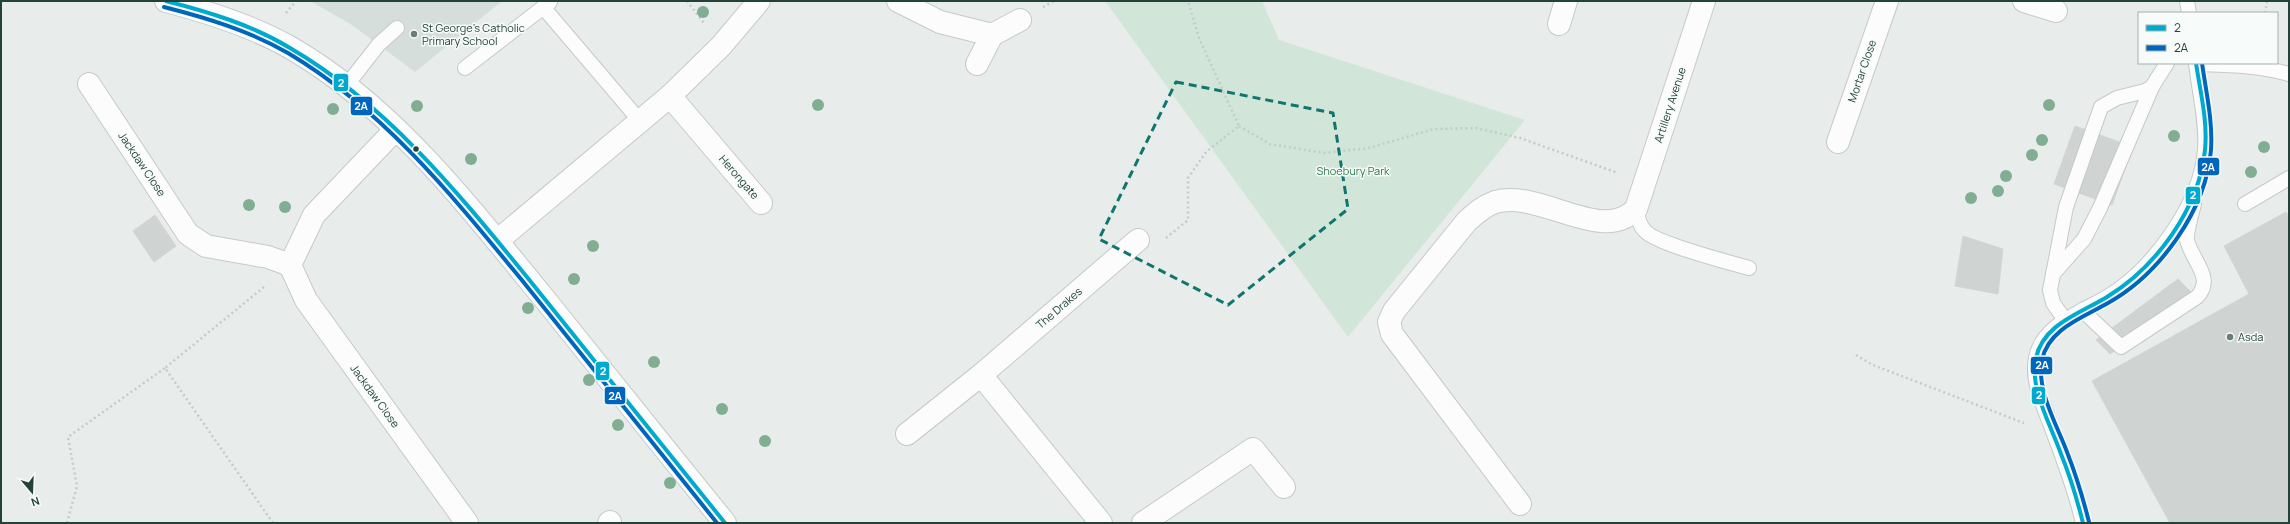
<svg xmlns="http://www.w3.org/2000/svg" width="2290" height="524" viewBox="0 0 2290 524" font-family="Manrope,sans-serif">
<rect width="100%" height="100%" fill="#e8edeb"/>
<!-- built -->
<path fill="#d6dedb" d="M310,1H502L415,72L352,25Z"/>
<!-- green -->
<path fill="#d1e6d8" d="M1105,1H1262L1279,40L1525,120L1348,337Z"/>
<!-- building -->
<g fill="#cfd4d2" stroke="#d1d6d4">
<path d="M2075,126L2133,147L2112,205L2054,184Z"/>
<path d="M2286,212L2289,217V523H2170L2092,381L2249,294L2224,246Z"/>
<path d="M155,215L176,246L154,262L133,231Z"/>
<path d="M1963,236L2003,249L1998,294L1955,286Z"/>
<path d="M2178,279L2193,294L2110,354L2096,340Z"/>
</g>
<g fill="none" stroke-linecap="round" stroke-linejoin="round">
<!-- service casing -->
<g stroke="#c5cac8" stroke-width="16">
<g id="service">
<path d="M2187,1L2189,13"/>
<path d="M543,7L640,121"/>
<path d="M2196,64C2227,65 2259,65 2289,74"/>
<path d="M465,68L550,2"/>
<path d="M346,86L379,44L397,28"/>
<path d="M2245,204L2289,178"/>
<path d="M1636,209C1638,218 1639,225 1645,231C1657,244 1728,262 1749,268"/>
<path d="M2053,274L2084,239L2100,208L2152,87L2167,63"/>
<path d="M2082,310L2121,347L2197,297C2215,278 2192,261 2187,240C2186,234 2192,212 2194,204"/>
<path d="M2065,320L2053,303L2050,290L2066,207L2101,107L2117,98L2145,91L2152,87"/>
<path d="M2083,523C2076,492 2064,461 2053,431C2045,409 2031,382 2036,358C2042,325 2082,312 2107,297C2153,270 2201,203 2205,150C2207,122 2199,91 2196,63"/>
</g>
</g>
<!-- minor casing -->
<g stroke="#c5cac8" stroke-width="24">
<g id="minor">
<path d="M166,1C208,12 253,26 291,48C393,107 469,207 543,297C604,373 664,448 725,523"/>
<path d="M898,1L940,22L992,35L1020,20"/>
<path d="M2024,1L2056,11"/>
<path d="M1559,24L1566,1"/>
<path d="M977,64L992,35"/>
<path d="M89,84L188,234L206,246L268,257L290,265"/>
<path d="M670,96L761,203"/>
<path d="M396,129L314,215L290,265L306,300L467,523"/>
<path d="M1838,142L1887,1"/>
<path d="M497,241L670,96L721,46L759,1"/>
<path d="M981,375L1101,523"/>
<path d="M907,434L981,375L1138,240"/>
<path d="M1520,504L1392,334L1389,322L1394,311L1467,221C1476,213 1484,206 1495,202C1540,189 1602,245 1636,209L1704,1"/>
<path d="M609,523L610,522"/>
<path d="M1143,523L1253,449L1284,487"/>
</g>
</g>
<!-- path -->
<g stroke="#c3ccca" stroke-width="2.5" stroke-dasharray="2 3" stroke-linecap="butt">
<path d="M687,1L704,23"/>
<path d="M1043,7L1054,1"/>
<path d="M286,13L296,1"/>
<path d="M2265,13L2267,1"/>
<path d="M1239,126L1270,144L1324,153L1369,148L1434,129L1476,128L1520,138L1618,173"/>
<path d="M1166,238L1188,220V178L1206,152L1239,126L1199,38L1188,1"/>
<path d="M264,287L165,368L273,523"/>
<path d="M1856,355L1873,365L2024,423"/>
<path d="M67,523L77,486L68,437L165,368"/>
</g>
<!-- service -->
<use href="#service" stroke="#fcfcfc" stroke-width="14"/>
<!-- minor -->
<use href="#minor" stroke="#fcfcfc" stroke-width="22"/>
<!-- bus-1 casing -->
<g stroke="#f7fbf9" stroke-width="7">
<g id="bus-1">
<path d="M166,1C209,12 252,25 290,48C388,105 460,195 531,282C596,362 660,443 725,523"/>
<path d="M2083,523C2077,499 2070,476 2061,454C2051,425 2029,389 2036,358C2043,324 2081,313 2107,297C2156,267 2199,209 2205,150C2208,121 2200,91 2196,63"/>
</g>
</g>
<!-- bus-2 casing -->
<g stroke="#f7fbf9" stroke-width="7">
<g id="bus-2">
<path d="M164,7C207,18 250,31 288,53C384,110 455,199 525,284C590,364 653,444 717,523"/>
<path d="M2089,522C2083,498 2076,475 2067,452C2057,425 2036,390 2042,360C2048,329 2084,317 2108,303C2160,274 2206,210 2211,150C2213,121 2206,92 2202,63"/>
</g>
</g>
<!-- bus-1 -->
<use href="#bus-1" stroke="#00a9ce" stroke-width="4"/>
<!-- bus-2 -->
<use href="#bus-2" stroke="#0065bd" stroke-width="4"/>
</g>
<!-- trees -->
<g fill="#81ae93">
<circle cx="703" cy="12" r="6"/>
<circle cx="818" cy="105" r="6"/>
<circle cx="2049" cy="105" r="6"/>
<circle cx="417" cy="106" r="6"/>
<circle cx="333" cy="109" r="6"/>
<circle cx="2174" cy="136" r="6"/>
<circle cx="2042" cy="140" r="6"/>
<circle cx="2264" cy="147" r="6"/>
<circle cx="2032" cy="155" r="6"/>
<circle cx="471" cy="159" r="6"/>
<circle cx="2251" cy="172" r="6"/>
<circle cx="2006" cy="176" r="6"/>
<circle cx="1998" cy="191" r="6"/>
<circle cx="1971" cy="198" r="6"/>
<circle cx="249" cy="205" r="6"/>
<circle cx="285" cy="207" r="6"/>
<circle cx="593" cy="246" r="6"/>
<circle cx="574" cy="279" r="6"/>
<circle cx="528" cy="308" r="6"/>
<circle cx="654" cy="362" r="6"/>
<circle cx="589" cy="380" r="6"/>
<circle cx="722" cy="409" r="6"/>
<circle cx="618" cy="425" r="6"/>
<circle cx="765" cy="441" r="6"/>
<circle cx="670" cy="483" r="6"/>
</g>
<!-- marked area -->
<path fill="none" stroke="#0f766e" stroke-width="3" stroke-dasharray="8 5" stroke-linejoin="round" d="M1176,82L1333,113L1348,209L1228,305L1099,239Z"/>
<!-- markers -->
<g fill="#697e78" stroke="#f7fbf9" stroke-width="1.5">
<circle cx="414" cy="34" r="4"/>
<circle cx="2230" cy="337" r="4"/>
</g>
<circle fill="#24423a" stroke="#f7fbf9" stroke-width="1.5" cx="416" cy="149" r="3.5"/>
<g text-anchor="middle" stroke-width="3" stroke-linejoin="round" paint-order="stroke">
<!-- poi labels -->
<g font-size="11" fill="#24423a" stroke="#f7fbf9" text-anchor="start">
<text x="422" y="32">St George's Catholic<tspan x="422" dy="13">Primary School</tspan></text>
<text x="2238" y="341">Asda</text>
</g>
<!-- street labels -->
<g font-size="11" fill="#24423a" stroke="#f7fbf9">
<text transform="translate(1862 71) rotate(-71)" y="4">Mortar Close</text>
<text transform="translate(1670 105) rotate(-72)" y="4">Artillery Avenue</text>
<text transform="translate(142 164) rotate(56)" y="4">Jackdaw Close</text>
<text transform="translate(739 177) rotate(49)" y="4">Herongate</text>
<text transform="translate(1059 308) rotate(-41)" y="4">The Drakes</text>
<text transform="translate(375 396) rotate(54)" y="4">Jackdaw Close</text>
</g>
<!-- park labels -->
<g font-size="11" fill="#2d7a4b" stroke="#f7fbf9">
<text x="1353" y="175">Shoebury Park</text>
</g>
</g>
<g stroke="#f7fbf9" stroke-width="1.5">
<rect x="333" y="73" width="16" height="19" rx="4" fill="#00a9ce"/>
<rect x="350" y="96" width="23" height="20" rx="4" fill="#0065bd"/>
<rect x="2197" y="157" width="23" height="19" rx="4" fill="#0065bd"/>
<rect x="2185" y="186" width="16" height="19" rx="4" fill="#00a9ce"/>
<rect x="2030" y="356" width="23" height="19" rx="4" fill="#0065bd"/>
<rect x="595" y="361" width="15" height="20" rx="4" fill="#00a9ce"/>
<rect x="2031" y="386" width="15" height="19" rx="4" fill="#00a9ce"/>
<rect x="604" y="386" width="22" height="19" rx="4" fill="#0065bd"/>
</g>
<g font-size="11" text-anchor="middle" font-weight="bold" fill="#fff">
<text x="341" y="87">2</text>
<text x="361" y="110">2A</text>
<text x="2208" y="171">2A</text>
<text x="2193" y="199">2</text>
<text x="2042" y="369">2A</text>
<text x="603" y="375">2</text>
<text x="2039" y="399">2</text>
<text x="615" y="400">2A</text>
</g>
<!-- border -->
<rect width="2290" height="524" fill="none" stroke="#24423a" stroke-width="4"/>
<!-- legend -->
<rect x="2138" y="12" width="140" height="52" fill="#f7fbf9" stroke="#a3b1ad"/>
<rect x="2146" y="25" width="20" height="6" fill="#00a9ce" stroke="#a3b1ad"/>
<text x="2174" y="32" font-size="12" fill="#24423a">2</text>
<rect x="2146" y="45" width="20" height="6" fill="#0065bd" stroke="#a3b1ad"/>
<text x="2174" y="52" font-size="12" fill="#24423a">2A</text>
<!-- north arrow -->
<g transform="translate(32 492) rotate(161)" stroke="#f7fbf9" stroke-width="3" paint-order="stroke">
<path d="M0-3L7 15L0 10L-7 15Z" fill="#24423a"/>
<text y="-6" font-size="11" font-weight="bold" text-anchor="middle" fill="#24423a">N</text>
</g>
</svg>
